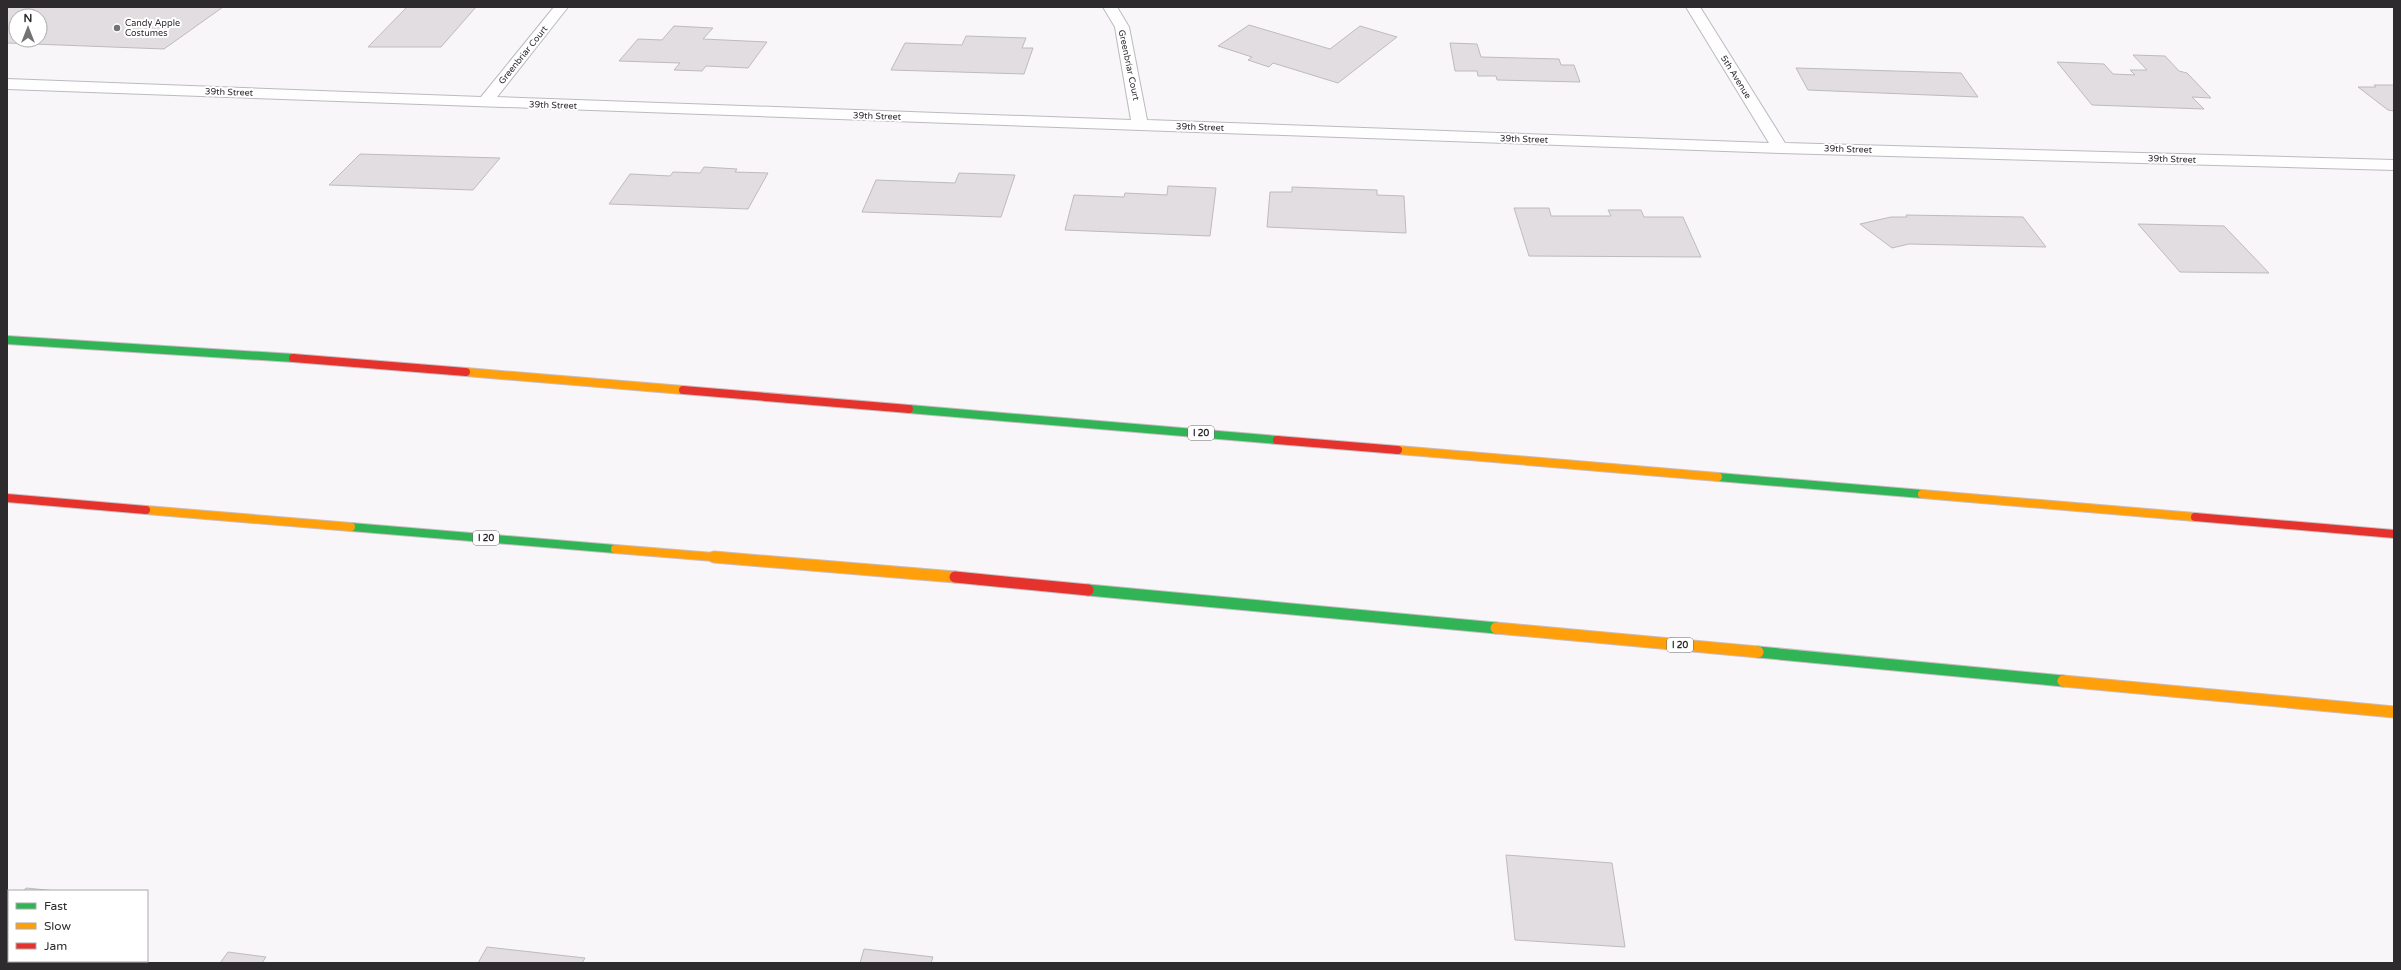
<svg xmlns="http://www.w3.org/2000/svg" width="2401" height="970" viewBox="0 0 2401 970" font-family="'Varela Round',sans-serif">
<rect width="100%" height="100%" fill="#f9f6fa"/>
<!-- building -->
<g fill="#e1dde0" stroke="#bebbbe" fill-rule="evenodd">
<path d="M7,7H223L164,49L7,43ZM16,16H40V40H16Z"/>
<path d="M407,7H476L441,47H368Z"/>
<path d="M1249,25L1330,49L1360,26L1397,37L1338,83L1273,63L1269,67L1248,60L1252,57L1218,46Z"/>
<path d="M674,26L713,28L703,39L767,42L748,68L706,66L702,71L674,70L680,63L619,61L638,39L662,40Z"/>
<path d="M966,36L1026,38L1022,48H1033L1024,74L891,70L905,43L962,45Z"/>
<path d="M1450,43L1477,44L1481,57L1559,59L1561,65H1574L1580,82L1497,80L1496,76H1478L1477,71H1455Z"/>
<path d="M2133,55L2165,56L2179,71L2187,73L2211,98L2192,97L2204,109L2092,105L2057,62L2104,64L2113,74L2135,75L2130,70H2147Z"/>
<path d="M1796,68L1961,73L1978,97L1808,90Z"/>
<path d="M2374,85H2394V111L2388,110L2358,87H2376Z"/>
<path d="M360,154L500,158L473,190L329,185Z"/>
<path d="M704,167L737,169L735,172L768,173L748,209L609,204L630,174L670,176L673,172L700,173Z"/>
<path d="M959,173L1015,175L1001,217L862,212L876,180L955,183Z"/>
<path d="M1168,186L1216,188L1210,236L1065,230L1074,195L1124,197L1125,193L1167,195Z"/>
<path d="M1292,187L1377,190V195L1404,196L1406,233L1267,227L1270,192H1292Z"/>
<path d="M1514,208H1549L1551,216H1611L1608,210H1641L1644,217H1683L1701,257L1529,256Z"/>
<path d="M1906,215L2023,217L2046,247L1909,244L1892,248L1860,224L1891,217H1907Z"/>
<path d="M2138,224L2224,226L2269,273L2180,272Z"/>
<path d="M1506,855L1612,863L1625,947L1515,940Z"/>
<path d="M26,888L57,891H23Z"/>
<path d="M9,909V961H87L85,963H7V911Z"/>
<path d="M487,947L585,958L582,963H478Z"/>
<path d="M864,949L933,957L931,963H860Z"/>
<path d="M228,952L266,957L262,963H220Z"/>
</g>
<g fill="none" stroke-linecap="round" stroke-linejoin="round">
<!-- street casing -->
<g stroke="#bcbabe" stroke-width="2">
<path id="street" d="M554,7H568L497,97L1131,120L1115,27L1103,7H1117L1129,27L1147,120L1769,143L1686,7H1700L1785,143L2394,160V170L1780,153L7,89V79L481,97Z"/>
</g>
<!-- fast-far1 casing -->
<g stroke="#c9bec2" stroke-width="10">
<g id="fast-far1">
<path d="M7,340L293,358"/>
<path d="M909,409L1277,440"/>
<path d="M1718,477L1922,494"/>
<path d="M351,527L615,549"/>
</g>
</g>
<!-- fast casing -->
<g stroke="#c9bec2" stroke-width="13">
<g id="fast">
<path d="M1088,590L1496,628"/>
<path d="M1758,652L2063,681"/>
</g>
</g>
<!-- slow-far1 casing -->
<g stroke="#c9bec2" stroke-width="10">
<g id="slow-far1">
<path d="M466,372L683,390"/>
<path d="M1398,450L1718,477"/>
<path d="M1922,494L2195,517"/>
<path d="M146,510L351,527"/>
<path d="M615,549L726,558"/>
</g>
</g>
<!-- slow casing -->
<g stroke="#c9bec2" stroke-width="13">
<g id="slow">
<path d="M714,557L955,577"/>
<path d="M1496,628L1758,652"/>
<path d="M2063,681L2394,712"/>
</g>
</g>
<!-- jam-far1 casing -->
<g stroke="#c9bec2" stroke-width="10">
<g id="jam-far1">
<path d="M293,358L466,372"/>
<path d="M683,390L909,409"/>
<path d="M1277,440L1398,450"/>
<path d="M7,498L146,510"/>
<path d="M2195,517L2394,534"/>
</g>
</g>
<!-- jam casing -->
<g stroke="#c9bec2" stroke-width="13">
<path id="jam" d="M955,577L1088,590"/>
</g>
<!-- street -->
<use href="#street" fill="#fefefe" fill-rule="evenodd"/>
<!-- fast-far1 -->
<use href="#fast-far1" stroke="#30b455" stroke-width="8"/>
<!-- fast -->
<use href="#fast" stroke="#30b455" stroke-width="11"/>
<!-- slow-far1 -->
<use href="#slow-far1" stroke="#ff9f0a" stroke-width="8"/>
<!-- slow -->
<use href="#slow" stroke="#ff9f0a" stroke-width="11"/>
<!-- jam-far1 -->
<use href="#jam-far1" stroke="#e5322d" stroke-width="8"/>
<!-- jam -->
<use href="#jam" stroke="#e5322d" stroke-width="11"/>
</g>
<!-- markers -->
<circle fill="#757275" stroke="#fff" stroke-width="1.5" cx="117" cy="28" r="4"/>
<g text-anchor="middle" stroke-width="4" stroke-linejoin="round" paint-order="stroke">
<!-- far-poi labels -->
<g font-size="9" fill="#2e2b2e" stroke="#fff" text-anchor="start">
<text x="125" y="26">Candy Apple<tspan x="125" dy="10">Costumes</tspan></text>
</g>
<!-- far-street labels -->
<g font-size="9" fill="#2e2b2e" stroke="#fff">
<text transform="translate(523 55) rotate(-51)" y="3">Greenbriar Court</text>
<text transform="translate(1129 65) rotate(78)" y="3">Greenbriar Court</text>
<text transform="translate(1736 77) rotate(58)" y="3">5th Avenue</text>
<text transform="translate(229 92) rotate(2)" y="3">39th Street</text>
<text transform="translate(553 105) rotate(2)" y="3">39th Street</text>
<text transform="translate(877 116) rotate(2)" y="3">39th Street</text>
<text transform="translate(1200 127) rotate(2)" y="3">39th Street</text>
<text transform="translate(1524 139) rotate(2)" y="3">39th Street</text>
<text transform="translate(1848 149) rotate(2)" y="3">39th Street</text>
<text transform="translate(2172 159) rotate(2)" y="3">39th Street</text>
</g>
<!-- shield labels -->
<g fill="#fff" stroke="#6d6b6d" stroke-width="1">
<rect x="1188" y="426" width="26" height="14" rx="3"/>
<rect x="473" y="531" width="26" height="14" rx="3"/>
<rect x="1667" y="638" width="26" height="14" rx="3"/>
</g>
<g font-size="9" font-weight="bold" fill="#2e2b2e">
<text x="1201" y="436">I 20</text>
<text x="486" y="541">I 20</text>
<text x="1680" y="648">I 20</text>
</g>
</g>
<!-- border -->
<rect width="2401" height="970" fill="none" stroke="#2e2b2e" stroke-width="16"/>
<!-- legend -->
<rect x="8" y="890" width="140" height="72" fill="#ffffff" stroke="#abaaab"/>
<rect x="16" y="903" width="20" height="6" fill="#30b455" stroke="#abaaab"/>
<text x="44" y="910" font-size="12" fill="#2e2b2e">Fast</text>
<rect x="16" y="923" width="20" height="6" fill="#ff9f0a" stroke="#abaaab"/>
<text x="44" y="930" font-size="12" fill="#2e2b2e">Slow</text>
<rect x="16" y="943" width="20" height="6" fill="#e5322d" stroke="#abaaab"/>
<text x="44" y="950" font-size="12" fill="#2e2b2e">Jam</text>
<!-- north arrow -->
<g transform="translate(28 28)"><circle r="19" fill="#ffffff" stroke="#abaaab"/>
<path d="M0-3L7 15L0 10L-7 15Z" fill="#757275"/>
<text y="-6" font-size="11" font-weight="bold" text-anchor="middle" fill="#2e2b2e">N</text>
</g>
</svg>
